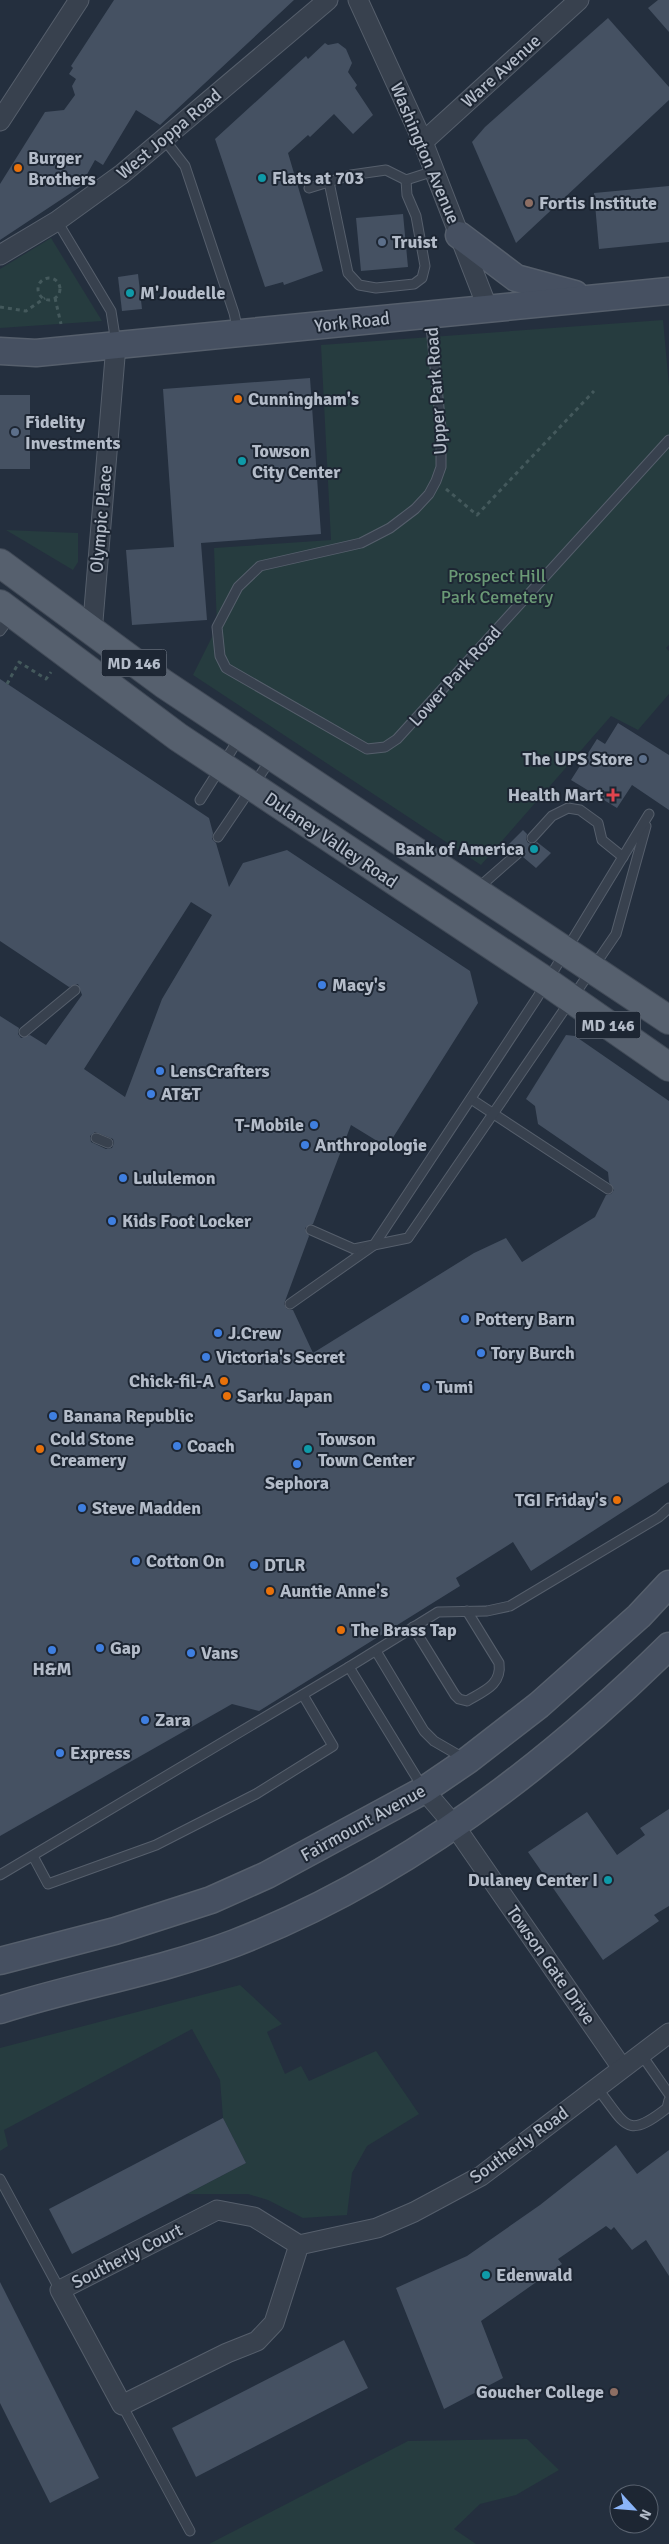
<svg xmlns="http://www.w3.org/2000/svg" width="669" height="2544" viewBox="0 0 669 2544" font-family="Signika,sans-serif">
<rect width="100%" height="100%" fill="#242f3e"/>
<!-- green -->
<g fill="#263c3f">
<path d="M51,238L102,321L0,328V269Z"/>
<path d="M663,320L669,386V645L666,648L669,651V694L638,730L611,716L481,865L193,675L217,627L214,548L331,540L321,345Z"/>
<path d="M6,530L78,533V562L73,570Z"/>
<path d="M240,1985L282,2024L267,2032L285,2074L301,2066L309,2081L376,2051L419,2114L367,2146L352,2173L347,2215L303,2218L268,2200L248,2194H187L246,2163L223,2118L220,2080L192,2029L4,2130L8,2146L0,2151V2048Z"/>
<path d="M527,2439L559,2470L516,2495L480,2504L454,2529L476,2544H209L408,2441Z"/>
</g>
<!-- building -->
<g fill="#455162" fill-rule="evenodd">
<path d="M114,0H294L160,125L136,110L103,165L95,160L80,187L0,240V184L45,112L64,110L75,95L72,86L76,79L69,74L73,68L71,66Z"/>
<path d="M658,0H669V32L648,8Z"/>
<path d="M608,18L669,87V100L516,243L472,142L485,127Z"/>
<path d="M325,43L328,45L338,43L346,49L352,63L348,72L357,85L355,88L373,115L353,134L334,114L310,137L308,135L288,153L323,271L284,285L283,282L265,287L215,139L306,56L308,59Z"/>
<path d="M669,186V242L599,249L594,193Z"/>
<path d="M403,214L408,267L361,271L356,218Z"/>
<path d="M138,274L142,309L122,311L118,277Z"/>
<path d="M310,378L321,534L201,543L207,620L132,625L126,550L174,547L163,389Z"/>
<rect x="0" y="395" width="30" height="74"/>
<path d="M0,679L209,818L213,833L212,839L216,843L229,887L243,863L287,850L470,971L478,1003L387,1147L351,1125L313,1224L305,1228L309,1236L284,1304L287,1309L293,1310L313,1353L474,1253L506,1238L522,1262L595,1217L606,1195L611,1194L614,1190L609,1182L608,1172L538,1124L535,1106L526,1099L566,1035L575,1036L669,1101V1482L531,1571L513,1542L456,1578L460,1586L259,1711L232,1704L0,1836V1016L19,1028L18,1034L21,1038L30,1035L46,1045L82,995L78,984L69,987L0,941ZM191,902L212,915L162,999L125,1097L84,1069ZM95,1132L113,1139L114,1143L112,1148L106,1149L91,1142L90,1136Z"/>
<path d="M618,723L669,755V810L632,785L617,808L571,780L597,739L605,744Z"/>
<path d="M523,830L527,834L526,839L528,843L533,844L537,842L551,853L536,868L523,857L522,849L517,847L513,849L508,845Z"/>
<path d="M669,1809V1906L654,1915L659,1921L603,1960L528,1852L587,1812L617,1855L645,1835L640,1828Z"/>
<path d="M223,2118L246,2163L72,2254L49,2209Z"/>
<path d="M616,2145L637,2174L669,2150V2276L646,2240L632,2250L614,2227L611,2230L606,2226L558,2259L562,2264L481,2321L503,2378L444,2409L396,2288L467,2256L540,2205Z"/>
<path d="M0,2282L99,2478L50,2503L0,2403Z"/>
<path d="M344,2340L368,2388L196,2477L172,2428Z"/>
</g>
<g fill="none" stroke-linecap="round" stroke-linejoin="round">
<!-- service casing -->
<g stroke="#565f6c" stroke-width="11">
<g id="service">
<path d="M164,139L185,166L234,313L238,331"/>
<path d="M329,182L348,273L359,285L376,288L414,284L422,278L425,266L416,216L407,195L406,180"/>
<path d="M309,188L351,175L386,170L406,180L434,171"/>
<path d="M57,221L111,311L116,343"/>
<path d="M430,316L441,428V467L436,481L429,494L415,509L390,528L361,543L260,566L238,587L217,627L220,656L226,668L367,749L385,747L397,739L669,440"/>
<path d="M0,631L12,615"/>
<path d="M200,800L240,737"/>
<path d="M218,837L271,759"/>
<path d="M532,838L552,816L568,808L580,810L598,823L602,840L623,857"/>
<path d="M477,889L518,853"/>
<path d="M24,1032L75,990"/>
<path d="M471,1099L608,1189"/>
<path d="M96,1138L108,1143"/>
<path d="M311,1230L354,1249L408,1238L616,934L646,826"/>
<path d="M290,1304L374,1245L537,998L649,814"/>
<path d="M413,1627L455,1695L459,1699L467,1701C484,1691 502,1685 499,1663L467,1611"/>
<path d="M376,1651L424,1731L434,1741L465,1759"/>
<path d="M349,1667L423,1788"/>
<path d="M33,1856L48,1884L156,1845L256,1794L333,1746L303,1695"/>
<path d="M0,1875L349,1667L438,1612L487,1611L510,1606L659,1517L669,1508"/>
<path d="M641,2054L669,2094"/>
<path d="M597,2088C626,2124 625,2141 667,2108L669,2100"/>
<path d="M0,2179L60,2290"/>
<path d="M122,2405L190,2531"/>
</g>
</g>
<!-- minor casing -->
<g stroke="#565f6c" stroke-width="21">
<g id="minor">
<path d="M358,0L423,142L488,309"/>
<path d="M0,121L79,0"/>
<path d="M423,142L579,0"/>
<path d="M0,255L57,221L122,174L328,0"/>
<path d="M92,633L116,345"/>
<path d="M424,1790L454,1825L622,2068"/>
<path d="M299,2245L274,2323L257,2341L227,2353L122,2405L60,2290L217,2210L254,2217L299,2245L377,2228L414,2212L481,2176L669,2033"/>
</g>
</g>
<!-- secondary casing -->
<g stroke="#565f6c" stroke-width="29">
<g id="secondary">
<path d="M459,235L516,278L575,294"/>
<path d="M0,351L36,353L669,291"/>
<path d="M0,1961L115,1931L211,1900L267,1875L424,1790L468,1760L539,1705L639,1616L669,1584"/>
<path d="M0,2010C78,1985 159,1972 235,1943C400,1879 544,1769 669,1646"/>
</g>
</g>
<!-- primary casing -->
<g stroke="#414a57" stroke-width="30">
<g id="primary">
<path d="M0,563L164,684L669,1020"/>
<path d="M0,604L178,737L547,982L669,1067"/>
</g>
</g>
<!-- path -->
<g stroke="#44595c" stroke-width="3" stroke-dasharray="4 4" stroke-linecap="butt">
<circle cx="49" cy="289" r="11"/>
<path d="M55,298L61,324"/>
<path d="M0,307L26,311L45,298"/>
<path d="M446,489L477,515L594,391"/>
<path d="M7,684L19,662L46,679L51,672"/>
</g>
<!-- service -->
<use href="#service" stroke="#38414e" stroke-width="9"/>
<!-- minor -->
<use href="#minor" stroke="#38414e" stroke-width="19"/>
<!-- secondary -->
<use href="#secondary" stroke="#465061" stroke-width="26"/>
<!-- primary -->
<use href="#primary" stroke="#56606e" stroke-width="28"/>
</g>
<!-- markers -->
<g fill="#e8710a" stroke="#1d2633" stroke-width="2">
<circle cx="18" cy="168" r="5"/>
<circle cx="238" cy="399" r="5"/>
<circle cx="224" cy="1381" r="5"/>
<circle cx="227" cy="1396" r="5"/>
<circle cx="40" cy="1449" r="5"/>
<circle cx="617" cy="1500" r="5"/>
<circle cx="270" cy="1591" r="5"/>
<circle cx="341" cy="1630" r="5"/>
</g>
<g fill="#0f9aa8" stroke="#1d2633" stroke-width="2">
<circle cx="262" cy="178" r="5"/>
<circle cx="130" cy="293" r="5"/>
<circle cx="242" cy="461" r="5"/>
<circle cx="534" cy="849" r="5"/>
<circle cx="308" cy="1449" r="5"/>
<circle cx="608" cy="1880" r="5"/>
<circle cx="486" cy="2275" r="5"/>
</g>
<g fill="#8d6e63" stroke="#1d2633" stroke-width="2">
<circle cx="529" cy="203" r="5"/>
<circle cx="614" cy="2392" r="5"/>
</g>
<g fill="#5c6f8a" stroke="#1d2633" stroke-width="2">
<circle cx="382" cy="242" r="5"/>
<circle cx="15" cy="432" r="5"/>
<circle cx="643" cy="759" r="5"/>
</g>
<path fill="#e0444e" stroke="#1d2633" stroke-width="2" d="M610.5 787.5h5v5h5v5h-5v5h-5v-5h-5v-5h5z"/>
<g fill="#3f7fe0" stroke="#1d2633" stroke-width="2">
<circle cx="322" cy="985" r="5"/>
<circle cx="160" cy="1071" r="5"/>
<circle cx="151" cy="1094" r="5"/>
<circle cx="314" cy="1125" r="5"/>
<circle cx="305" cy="1145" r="5"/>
<circle cx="123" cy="1178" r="5"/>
<circle cx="112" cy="1221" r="5"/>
<circle cx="465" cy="1319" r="5"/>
<circle cx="218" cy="1333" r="5"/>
<circle cx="481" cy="1353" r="5"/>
<circle cx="206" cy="1357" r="5"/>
<circle cx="426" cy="1387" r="5"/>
<circle cx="53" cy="1416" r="5"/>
<circle cx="177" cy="1446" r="5"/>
<circle cx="297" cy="1464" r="5"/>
<circle cx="82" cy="1508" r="5"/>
<circle cx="136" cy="1561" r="5"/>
<circle cx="254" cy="1565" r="5"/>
<circle cx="100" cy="1648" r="5"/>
<circle cx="52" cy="1650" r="5"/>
<circle cx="191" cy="1653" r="5"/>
<circle cx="145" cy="1720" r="5"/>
<circle cx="60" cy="1753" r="5"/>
</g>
<g text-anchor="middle" stroke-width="4" stroke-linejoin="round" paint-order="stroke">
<!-- shield labels -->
<g fill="#1d2633" stroke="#878f9c" stroke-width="1">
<rect x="101.5" y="649.5" width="65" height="27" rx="4"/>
<rect x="575.5" y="1011.5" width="65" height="27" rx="4"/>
</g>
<g font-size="16" font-weight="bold" fill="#b4bcc9">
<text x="134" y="669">MD 146</text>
<text x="608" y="1031">MD 146</text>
</g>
<!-- street labels -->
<g font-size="18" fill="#b4bcc9" stroke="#1d2633">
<text transform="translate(501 71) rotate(-42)" y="6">Ware Avenue</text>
<text transform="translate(169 134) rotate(-40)" y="6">West Joppa Road</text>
<text transform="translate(425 153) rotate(67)" y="6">Washington Avenue</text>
<text transform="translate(352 322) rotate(-6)" y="6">York Road</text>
<text transform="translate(436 391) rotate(-94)" y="6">Upper Park Road</text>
<text transform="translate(101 519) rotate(-85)" y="6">Olympic Place</text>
<text transform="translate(455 676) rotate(-48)" y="6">Lower Park Road</text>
<text transform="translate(331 840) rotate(34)" y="6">Dulaney Valley Road</text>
<text transform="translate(363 1823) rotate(-29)" y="6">Fairmount Avenue</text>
<text transform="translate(551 1965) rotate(55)" y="6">Towson Gate Drive</text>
<text transform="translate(519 2145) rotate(-36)" y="6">Southerly Road</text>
<text transform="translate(127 2256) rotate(-27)" y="6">Southerly Court</text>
</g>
<!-- poi labels -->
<g font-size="18" font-weight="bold" fill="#b4bcc9" stroke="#1d2633" text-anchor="start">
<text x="28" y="164">Burger<tspan x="28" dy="21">Brothers</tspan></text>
<text x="272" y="184">Flats at 703</text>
<text x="539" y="209">Fortis Institute</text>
<text x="392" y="248">Truist</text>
<text x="140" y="299">M'Joudelle</text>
<text x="248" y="405">Cunningham's</text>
<text x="25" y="428">Fidelity<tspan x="25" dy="21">Investments</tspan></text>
<text x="252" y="457">Towson<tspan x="252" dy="21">City Center</tspan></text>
<text x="633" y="765" text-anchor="end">The UPS Store</text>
<text x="603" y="801" text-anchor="end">Health Mart</text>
<text x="524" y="855" text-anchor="end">Bank of America</text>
<text x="332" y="991">Macy's</text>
<text x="170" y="1077">LensCrafters</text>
<text x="161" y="1100">AT&amp;T</text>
<text x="304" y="1131" text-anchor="end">T-Mobile</text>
<text x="315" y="1151">Anthropologie</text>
<text x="133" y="1184">Lululemon</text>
<text x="122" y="1227">Kids Foot Locker</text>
<text x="475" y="1325">Pottery Barn</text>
<text x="228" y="1339">J.Crew</text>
<text x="491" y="1359">Tory Burch</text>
<text x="216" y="1363">Victoria's Secret</text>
<text x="214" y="1387" text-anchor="end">Chick-fil-A</text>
<text x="436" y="1393">Tumi</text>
<text x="237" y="1402">Sarku Japan</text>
<text x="63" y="1422">Banana Republic</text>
<text x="50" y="1445">Cold Stone<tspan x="50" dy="21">Creamery</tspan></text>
<text x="318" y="1445">Towson<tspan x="318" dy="21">Town Center</tspan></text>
<text x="187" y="1452">Coach</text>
<text x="297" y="1489" text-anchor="middle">Sephora</text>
<text x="607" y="1506" text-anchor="end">TGI Friday's</text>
<text x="92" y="1514">Steve Madden</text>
<text x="146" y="1567">Cotton On</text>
<text x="264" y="1571">DTLR</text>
<text x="280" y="1597">Auntie Anne's</text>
<text x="351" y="1636">The Brass Tap</text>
<text x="110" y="1654">Gap</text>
<text x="201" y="1659">Vans</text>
<text x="52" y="1675" text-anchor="middle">H&amp;M</text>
<text x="155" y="1726">Zara</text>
<text x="70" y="1759">Express</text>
<text x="598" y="1886" text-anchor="end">Dulaney Center I</text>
<text x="496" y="2281">Edenwald</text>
<text x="604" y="2398" text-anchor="end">Goucher College</text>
</g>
<!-- park labels -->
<g font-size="18" fill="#6b9a76" stroke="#1d2633">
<text x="497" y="582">Prospect Hill<tspan x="497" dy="21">Park Cemetery</tspan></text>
</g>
</g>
<!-- north arrow -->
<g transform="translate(634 2509) rotate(116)"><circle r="24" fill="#1d2633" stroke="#59626f"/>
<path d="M0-4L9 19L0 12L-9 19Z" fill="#8ab4f8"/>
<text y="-8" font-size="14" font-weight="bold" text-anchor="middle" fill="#b4bcc9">N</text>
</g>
</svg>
